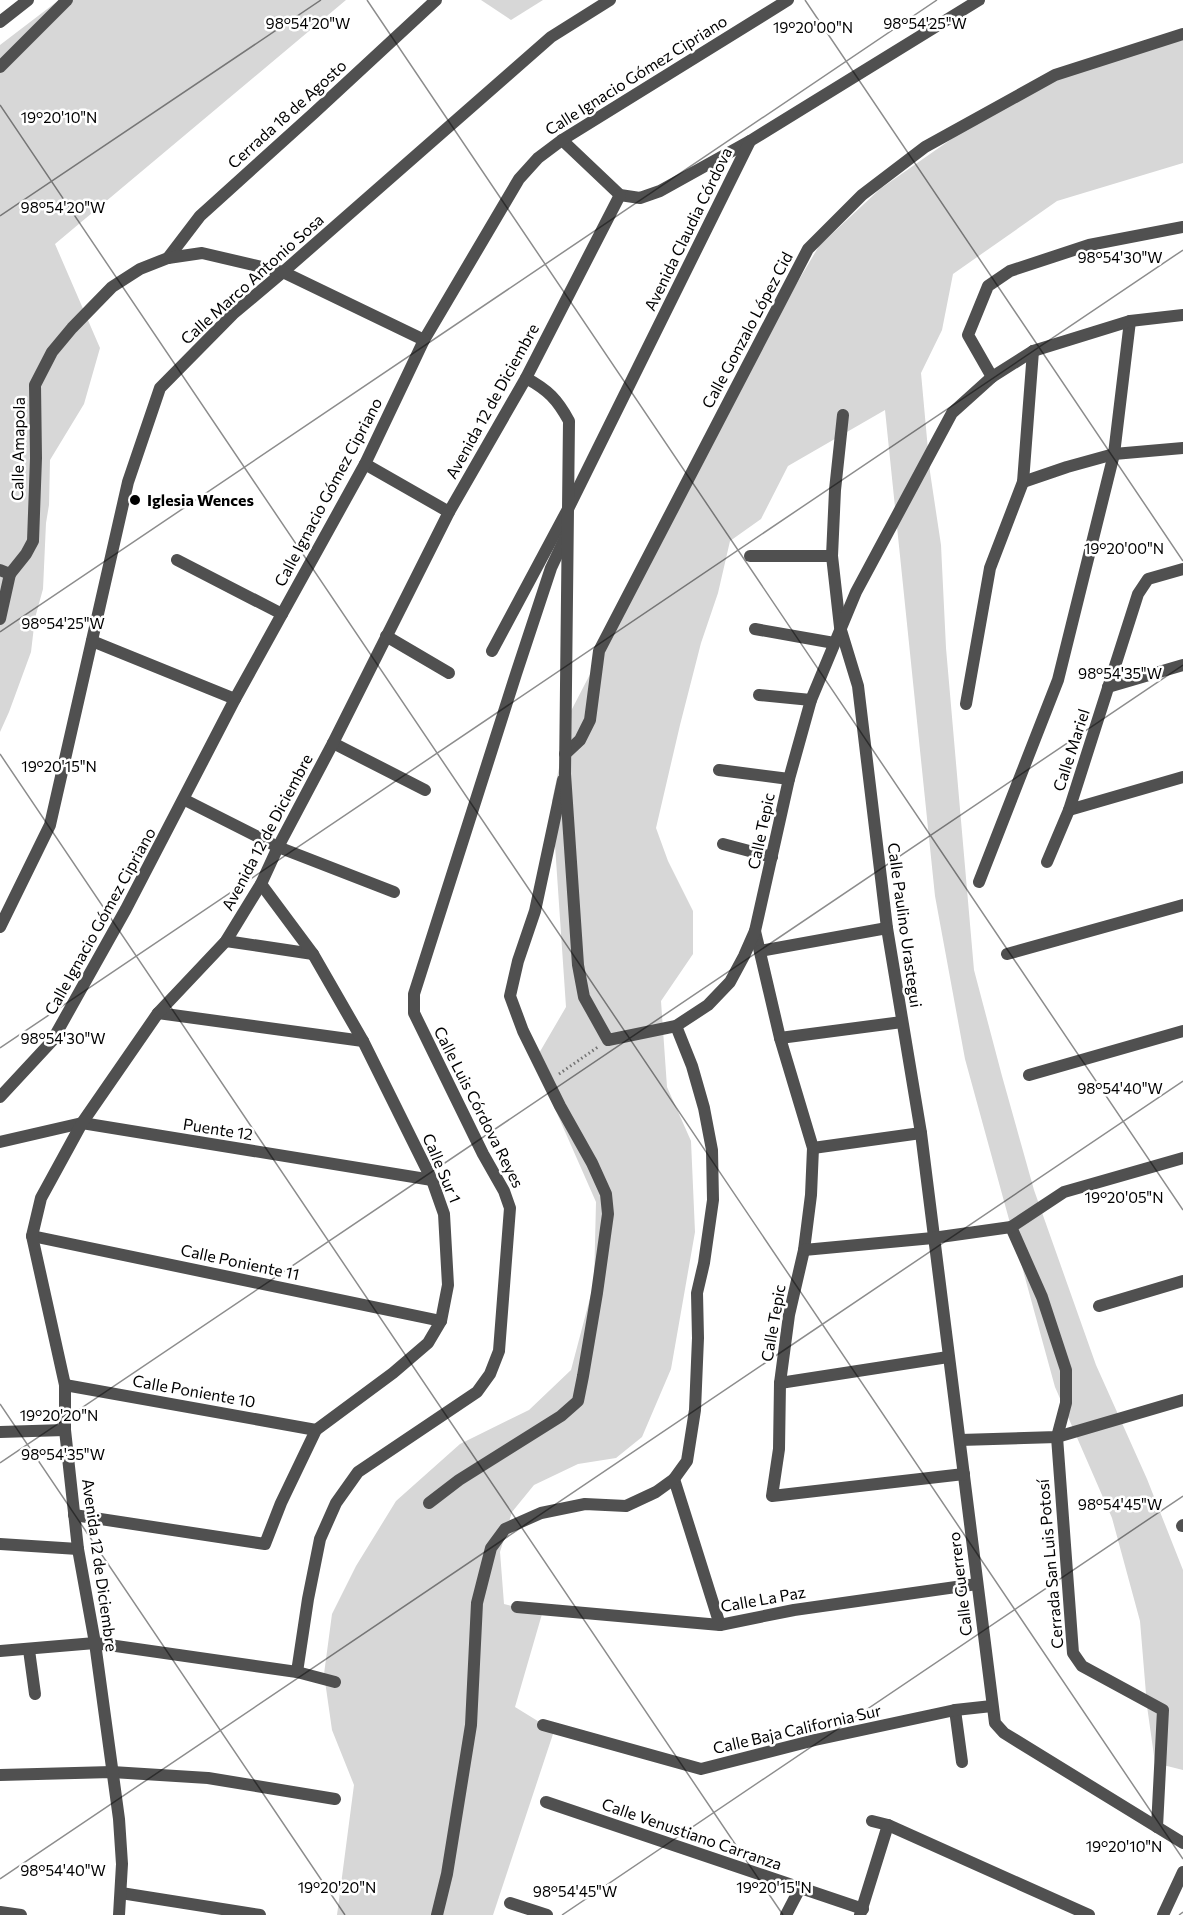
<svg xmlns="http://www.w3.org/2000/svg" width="1183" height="1915" viewBox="0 0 1183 1915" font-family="Commissioner,sans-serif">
<rect width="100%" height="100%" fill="#fff"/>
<!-- green -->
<g fill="#d7d7d7">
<path d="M59,0H346L55,244L100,348L84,404L50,460L49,505L46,523L43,589L35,618L31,652L9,712L0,732V45Z"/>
<path d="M481,0H543L511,20Z"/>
<path d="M1183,38V163L1057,201L953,274L942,330L921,373L930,472L941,545L946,648L974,970L1002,1076L1034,1190L1096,1365L1147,1479L1183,1570V1770L1155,1763L1147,1706L1140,1621L1112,1518L1055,1387L965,1059L935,896L885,410L788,466L761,519L730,541L718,593L701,643L680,725L656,828L668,861L693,911V954L661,1001L667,1087L691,1141L695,1232L671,1369L642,1437L616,1458L578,1464L534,1485L512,1512L500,1552L504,1604L542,1614L515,1707L554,1731L493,1915H337L354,1785L332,1730L324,1674L332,1614L356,1566L396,1501L460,1444L529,1410L571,1370L594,1283L596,1202L548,1093L538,1055L566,1007L552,801L571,711L762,342L819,246L880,189L1020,91Z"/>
</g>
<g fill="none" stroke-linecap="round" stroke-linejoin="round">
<!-- path -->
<path stroke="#727272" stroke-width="3" stroke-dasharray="1.5 3" stroke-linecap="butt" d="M559,1074L598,1047"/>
<!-- minor -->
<g stroke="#505050" stroke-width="12">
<path d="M0,22L28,0"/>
<path d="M562,140L620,195L640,198L660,191L750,141L979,0"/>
<path d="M168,258L200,216L314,113L436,0"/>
<path d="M992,377L968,335L988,286L1010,271L1089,245L1183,227"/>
<path d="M526,378L620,195"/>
<path d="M843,415L835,490L832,556L840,627L858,686L887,928L921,1133L995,1723L1004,1733L1183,1843"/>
<path d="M365,464L449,512"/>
<path d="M1023,482L1067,467L1114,454L1183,448"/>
<path d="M750,556H832"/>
<path d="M177,560L282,614"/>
<path d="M0,619L10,574"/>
<path d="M755,629L834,643"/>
<path d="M386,636L449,673"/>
<path d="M92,641L235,699"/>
<path d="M492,651L568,509L750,141"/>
<path d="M1108,687L1183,665"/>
<path d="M759,695L811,700"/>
<path d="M966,704L990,568L1023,482L1033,351"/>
<path d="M333,743L425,790"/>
<path d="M565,754L580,740L590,720L599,651L808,249L862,195L925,147L1055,75L1183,34"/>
<path d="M719,770L789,779"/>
<path d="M185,800L278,847L394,892"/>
<path d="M1069,810L1183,777"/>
<path d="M723,844L772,857"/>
<path d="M1047,862L1069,810L1138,594L1148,579L1183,569"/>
<path d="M979,882L1058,680L1114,454L1130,321"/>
<path d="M0,927L50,825L128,482L160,388L233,314L283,272L551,37L610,0"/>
<path d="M755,931L780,1038L813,1148L811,1195L804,1250L789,1315L780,1383L779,1449L772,1496L964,1474"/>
<path d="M226,941L313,954"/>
<path d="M760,951L887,928"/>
<path d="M1007,954L1183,905"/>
<path d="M158,1013L363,1041"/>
<path d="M780,1038L902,1022"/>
<path d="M1029,1075L1183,1031"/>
<path d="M0,1097L52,1041L126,909L235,699L365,464L424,340L519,179L538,158L562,140L788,0"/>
<path d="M0,1142L82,1123L432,1180"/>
<path d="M813,1148L921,1133"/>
<path d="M1011,1227L1042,1297L1066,1370V1403L1057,1437L1073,1653L1082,1666L1163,1710L1157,1827"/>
<path d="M32,1236L441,1321"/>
<path d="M804,1250L933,1238L1011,1227L1064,1192L1183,1158"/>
<path d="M1099,1306L1183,1281"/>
<path d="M780,1383L948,1357"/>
<path d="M65,1385L316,1430"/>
<path d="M0,1432L65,1430"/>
<path d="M960,1440L1057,1437L1183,1400"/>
<path d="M674,1479L720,1625"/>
<path d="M429,1503L459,1480L561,1416L578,1401L583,1376L597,1293L608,1214L606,1194L592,1163L560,1106L523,1031L510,996L518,961L535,911L563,780"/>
<path d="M74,1515L265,1544L281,1503L316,1430L393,1373L428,1343L441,1321L448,1285L444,1214L432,1180L363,1041L313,954L261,884"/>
<path d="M1182,1526L1183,1525"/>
<path d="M0,1544L78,1549"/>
<path d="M517,1607L720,1625L794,1610L977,1584"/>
<path d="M29,1650L35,1694"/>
<path d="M0,1651L95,1643L297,1672L335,1682"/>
<path d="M297,1672L308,1599L320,1539L336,1503L358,1472L477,1392L490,1374L499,1351L510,1208L504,1191L483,1154L414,1013V994L516,674L551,568L566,536"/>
<path d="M955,1710L962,1762"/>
<path d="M543,1725L701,1769L815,1740L955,1710L992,1706"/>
<path d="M0,1775L112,1772L208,1778L335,1799"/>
<path d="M546,1802L863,1909"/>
<path d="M872,1821L888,1825L1089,1915"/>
<path d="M121,1893L260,1915"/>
<path d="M510,1903L547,1915"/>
<path d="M0,1912L21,1915"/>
<path d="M437,1915L447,1874L471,1725L477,1603L491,1548L505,1529L541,1513L585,1504L626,1506L656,1492L674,1479L687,1461L695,1410L698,1338L697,1293L704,1263L713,1200L712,1150L704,1108L692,1066L676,1026"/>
<path d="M786,1915L800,1888"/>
<path d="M860,1915L888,1825"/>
<path d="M1163,1915L1183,1872"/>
</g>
<!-- tertiary -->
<g stroke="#505050" stroke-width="12">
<path d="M0,67L67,0"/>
<path d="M0,570L10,574L26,554L33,541L36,458L35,385L52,352L72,328L112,287L140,269L168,258L202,253L283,272L424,340"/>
<path d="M119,1915L122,1864L119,1819L95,1643L78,1549L65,1430V1385L32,1236L41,1198L82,1123L158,1013L226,941L261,884L278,847L333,743L449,512L526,378C548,390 557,399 569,421L565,774L578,965L584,997L608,1040L676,1026L708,1005L730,982L744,956L755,931L789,779L811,700L856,592L952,413L992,377L1033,351L1130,321L1183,315"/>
</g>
</g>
<!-- ticks -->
<path fill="none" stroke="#000" stroke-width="1.5" stroke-opacity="0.45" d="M367,0L1183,1210M805,0L1183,561M0,105L1183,1859M0,216L321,0M0,632L937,0M0,754L783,1915M0,1048L1183,250M0,1404L345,1915M0,1463L1183,665M0,1879L1183,1081M562,1915L1183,1496M1179,1915L1183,1912"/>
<!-- markers -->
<circle fill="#000" stroke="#fff" stroke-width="2" cx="135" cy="500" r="6"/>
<g text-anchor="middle" stroke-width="5" stroke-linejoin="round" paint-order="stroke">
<!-- street labels -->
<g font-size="16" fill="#000" stroke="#fff">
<text transform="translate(636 75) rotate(-32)" y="6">Calle Ignacio Gómez Cipriano</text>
<text transform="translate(287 114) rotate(-42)" y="6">Cerrada 18 de Agosto</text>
<text transform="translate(688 229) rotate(-64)" y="6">Avenida Claudia Córdova</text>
<text transform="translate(252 279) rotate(-42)" y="6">Calle Marco Antonio Sosa</text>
<text transform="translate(747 330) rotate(-62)" y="6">Calle Gonzalo López Cid</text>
<text transform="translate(492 401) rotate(-61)" y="6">Avenida 12 de Diciembre</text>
<text transform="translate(18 449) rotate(-89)" y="6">Calle Amapola</text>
<text transform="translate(328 492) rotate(-62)" y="6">Calle Ignacio Gómez Cipriano</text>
<text transform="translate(1071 750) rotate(-72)" y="6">Calle Mariel</text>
<text transform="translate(761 831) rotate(-78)" y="6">Calle Tepic</text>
<text transform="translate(267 832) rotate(-62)" y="6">Avenida 12 de Diciembre</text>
<text transform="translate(100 921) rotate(-61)" y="6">Calle Ignacio Gómez Cipriano</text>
<text transform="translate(905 925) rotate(82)" y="6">Calle Paulino Urastegui</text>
<text transform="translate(479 1107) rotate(63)" y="6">Calle Luis Córdova Reyes</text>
<text transform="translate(218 1129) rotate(9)" y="6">Puente 12</text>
<text transform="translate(442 1168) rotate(67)" y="6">Calle Sur 1</text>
<text transform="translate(240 1262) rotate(12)" y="6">Calle Poniente 11</text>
<text transform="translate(773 1323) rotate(-80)" y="6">Calle Tepic</text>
<text transform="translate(194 1391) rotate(10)" y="6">Calle Poniente 10</text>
<text transform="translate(1050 1564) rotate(-95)" y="6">Cerrada San Luis Potosí</text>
<text transform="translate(100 1565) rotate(82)" y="6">Avenida 12 de Diciembre</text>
<text transform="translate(960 1584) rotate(-97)" y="6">Calle Guerrero</text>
<text transform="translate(763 1599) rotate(-10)" y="6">Calle La Paz</text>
<text transform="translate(797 1729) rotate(-13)" y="6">Calle Baja California Sur</text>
<text transform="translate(692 1834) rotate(19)" y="6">Calle Venustiano Carranza</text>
</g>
<!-- poi labels -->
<g font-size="16" font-weight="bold" fill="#000" stroke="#fff" text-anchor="start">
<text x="147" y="506">Iglesia Wences</text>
</g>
</g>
<g font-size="15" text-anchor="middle" fill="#000" stroke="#fff" stroke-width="5" stroke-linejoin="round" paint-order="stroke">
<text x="308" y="29">98°54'20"W</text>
<text x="925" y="29">98°54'25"W</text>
<text x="813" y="33">19°20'00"N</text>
<text x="59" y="123">19°20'10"N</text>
<text x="63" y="213">98°54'20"W</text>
<text x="1120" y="263">98°54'30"W</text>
<text x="1124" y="554">19°20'00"N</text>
<text x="63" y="629">98°54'25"W</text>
<text x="1120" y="679">98°54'35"W</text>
<text x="59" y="772">19°20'15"N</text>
<text x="63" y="1044">98°54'30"W</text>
<text x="1120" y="1094">98°54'40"W</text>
<text x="1124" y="1203">19°20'05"N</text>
<text x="59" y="1421">19°20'20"N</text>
<text x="63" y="1460">98°54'35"W</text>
<text x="1120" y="1510">98°54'45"W</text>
<text x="1124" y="1852">19°20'10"N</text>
<text x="63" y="1876">98°54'40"W</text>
<text x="337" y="1893">19°20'20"N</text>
<text x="774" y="1893">19°20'15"N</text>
<text x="575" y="1897">98°54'45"W</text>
</g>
</svg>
